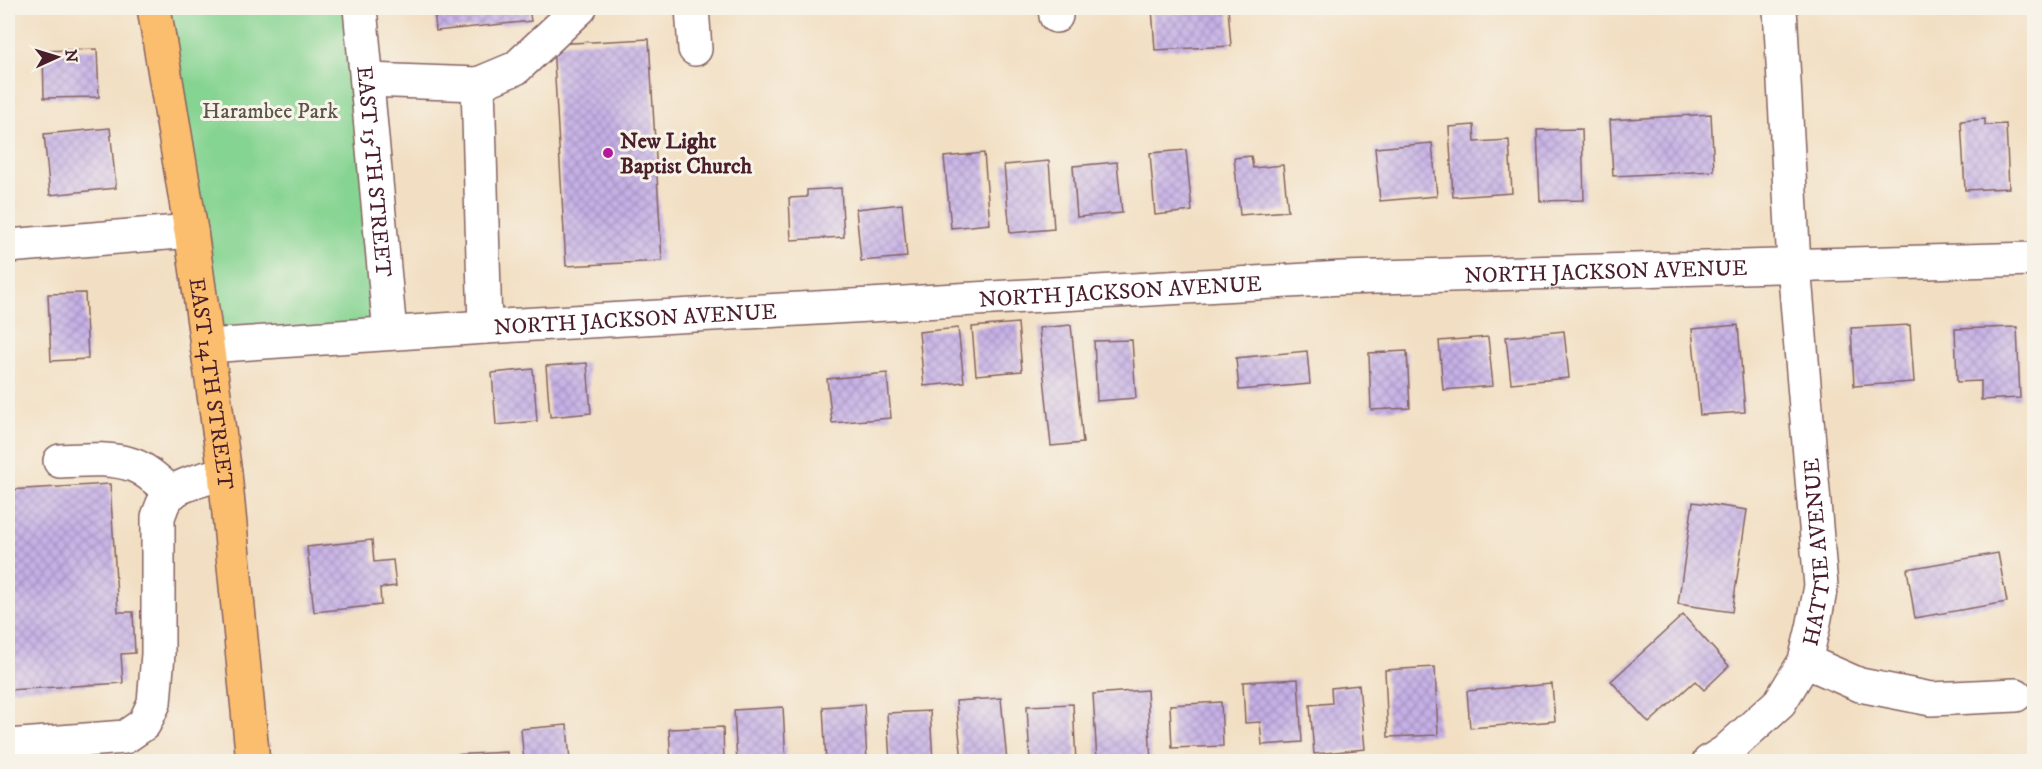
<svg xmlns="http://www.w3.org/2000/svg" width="2042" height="769" viewBox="0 0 2042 769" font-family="'IM FELL DW Pica',serif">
<defs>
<pattern id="building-cross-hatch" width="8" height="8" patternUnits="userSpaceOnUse" patternTransform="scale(1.5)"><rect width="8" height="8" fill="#c6b1e7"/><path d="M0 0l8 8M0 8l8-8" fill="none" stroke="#a38fbb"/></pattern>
</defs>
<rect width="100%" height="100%" fill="#f7f3e8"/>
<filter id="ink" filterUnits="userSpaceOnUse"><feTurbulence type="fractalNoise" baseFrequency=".0167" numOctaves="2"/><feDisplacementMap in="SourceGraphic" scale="12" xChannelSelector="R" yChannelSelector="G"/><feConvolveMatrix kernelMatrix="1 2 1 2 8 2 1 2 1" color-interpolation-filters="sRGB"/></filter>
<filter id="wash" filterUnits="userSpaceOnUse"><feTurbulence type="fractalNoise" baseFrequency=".008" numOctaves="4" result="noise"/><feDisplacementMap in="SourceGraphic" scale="24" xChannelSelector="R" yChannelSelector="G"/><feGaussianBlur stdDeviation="1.35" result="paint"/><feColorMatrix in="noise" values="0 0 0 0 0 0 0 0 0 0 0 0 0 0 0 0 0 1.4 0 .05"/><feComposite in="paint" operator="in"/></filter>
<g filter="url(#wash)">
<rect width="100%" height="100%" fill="#f2dfc3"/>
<!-- green -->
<path fill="#86d492" stroke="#687a5e" stroke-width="1.5" d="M152,8H362L390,333L207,346Z"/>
<g id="blocks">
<!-- building -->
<g fill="url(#building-cross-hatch)">
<path d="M434,8H529L531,21L436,31Z"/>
<path d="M1152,8H1228L1231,46L1155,50Z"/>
<path d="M649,39L662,261L566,266L553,44Z"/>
<path d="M97,49L99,97L44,98L43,51Z"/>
<path d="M1711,114L1714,171L1613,176L1610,120Z"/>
<path d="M1985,119V125L2006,124L2009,188L1965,190L1961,121Z"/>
<path d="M1474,125L1475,142L1509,140L1512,193L1453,197L1449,127Z"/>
<path d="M110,128L116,188L50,195L44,134Z"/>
<path d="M1582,129L1584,200L1540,201L1537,130Z"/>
<path d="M1432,143L1437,196L1380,201L1375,148Z"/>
<path d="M1186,150L1192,211L1155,215L1150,153Z"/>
<path d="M984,153L990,224L951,228L944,157Z"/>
<path d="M1251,156L1253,168L1283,165L1288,211L1240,215L1234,158Z"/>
<path d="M1049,161L1054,229L1010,233L1004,165Z"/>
<path d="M1117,162L1122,213L1077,217L1073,166Z"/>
<path d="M841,188L844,237L791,240L789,198L807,197V190Z"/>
<path d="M902,204L907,257L861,261L856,209Z"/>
<path d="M85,293L88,359L51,361L48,294Z"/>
<path d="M1018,323L1022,371L976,375L972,327Z"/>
<path d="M1071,325L1083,443L1051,446L1039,328Z"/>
<path d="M1738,325L1745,412L1700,415L1692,329Z"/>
<path d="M1910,325L1914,382L1854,386L1851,328Z"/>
<path d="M2017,327L2020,398L1981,400V381L1957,382L1955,329Z"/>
<path d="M958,328L964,382L924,386L919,332Z"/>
<path d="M1564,331L1569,378L1511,383L1506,337Z"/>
<path d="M1488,337L1493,386L1443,390L1439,341Z"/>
<path d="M1132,340L1136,398L1097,401L1094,341Z"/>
<path d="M1307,351L1310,384L1239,390L1236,358Z"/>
<path d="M1407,351L1410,408L1371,410L1369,353Z"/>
<path d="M587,363L591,413L550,417L546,366Z"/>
<path d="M533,369L537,421L496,425L492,373Z"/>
<path d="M887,373L891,418L832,423L827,379Z"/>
<path d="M110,484L118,612H133L135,653L121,654L123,683L8,690V490Z"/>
<path d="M1693,502L1747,510L1732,612L1678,604Z"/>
<path d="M372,540L374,562L393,560L396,586L380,588L381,605L314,612L307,547Z"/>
<path d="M1998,553L2007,602L1915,618L1907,569Z"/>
<path d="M1683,615L1729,666L1704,690L1695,681L1649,723L1611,681Z"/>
<path d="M1435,667L1438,735L1388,737L1385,670Z"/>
<path d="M1298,679L1302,742L1262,745L1260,722L1245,723L1243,682Z"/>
<path d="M1552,684L1555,721L1470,728L1467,691Z"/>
<path d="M1359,685L1365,749L1314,754L1310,705L1332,703L1331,688Z"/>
<path d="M1147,690L1151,762H1097L1093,694Z"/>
<path d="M1001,698L1007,762H962L956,701Z"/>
<path d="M1221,702L1223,746L1172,748L1170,705Z"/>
<path d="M864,704L867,762H826L823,707Z"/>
<path d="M1073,704L1076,762H1030L1027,706Z"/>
<path d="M783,707L786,762H737L734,710Z"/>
<path d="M930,711L933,762H890L887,713Z"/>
<path d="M567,725L570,762H524L521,729Z"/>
<path d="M723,727L724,762H671L669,729Z"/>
<path d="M507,752V762H452V755Z"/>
</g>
</g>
</g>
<g filter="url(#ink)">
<use href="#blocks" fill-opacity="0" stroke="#856260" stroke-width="1.5"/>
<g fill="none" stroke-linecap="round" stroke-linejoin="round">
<!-- minor casing -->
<g stroke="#856260" stroke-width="36">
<g id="minor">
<path id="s1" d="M360,8L390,333"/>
<path d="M692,8L695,49"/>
<path d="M1055,8L1056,16"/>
<path d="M367,80L478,84L516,68L580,8"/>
<path d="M478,84L485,327"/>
<path d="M8,246L191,231"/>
<path id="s2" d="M207,346L485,327L1342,278L2034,259"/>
<path d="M60,461C83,460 110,457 133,465C147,470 160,483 172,493"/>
<path d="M1805,661L1860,685L1931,699L2016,695"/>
<path d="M8,746L125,737L144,724L154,703L158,654V517C160,512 162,505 165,500C173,485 209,478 225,473"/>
<path id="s3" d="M1709,762L1725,752L1780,702L1805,661L1813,628L1821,586L1794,265L1780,8"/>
</g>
</g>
<!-- major casing -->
<g stroke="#856260" stroke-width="36">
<g id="major">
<path id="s4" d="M154,8L191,231L225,473L253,762"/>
</g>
</g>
<!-- minor -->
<use href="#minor" stroke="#fff" stroke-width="33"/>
<!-- major -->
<use href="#major" stroke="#fbbd6e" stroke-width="33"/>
</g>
</g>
<!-- markers -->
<circle fill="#b5179e" stroke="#f7f3e8" stroke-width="2" cx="608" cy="153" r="6"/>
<g text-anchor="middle" stroke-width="6" stroke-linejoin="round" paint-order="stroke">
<!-- park labels -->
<g font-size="22" fill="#5c554a" stroke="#f7f3e8">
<text x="270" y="118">Harambee Park</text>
</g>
<!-- poi labels -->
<g font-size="22" font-weight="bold" fill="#4a1f2b" stroke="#f7f3e8" text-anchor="start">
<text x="620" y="148">New Light<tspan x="620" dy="25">Baptist Church</tspan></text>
</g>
<!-- street labels -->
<g font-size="22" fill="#4a1f2b" stroke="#f7f3e8">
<text dy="8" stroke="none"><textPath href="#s1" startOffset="164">EAST 15TH STREET</textPath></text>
<text dy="8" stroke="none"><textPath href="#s2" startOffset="1401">NORTH JACKSON AVENUE</textPath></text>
<text dy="8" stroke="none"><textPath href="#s2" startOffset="915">NORTH JACKSON AVENUE</textPath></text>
<text dy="8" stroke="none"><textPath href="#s2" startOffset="429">NORTH JACKSON AVENUE</textPath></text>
<text dy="8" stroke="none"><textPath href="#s4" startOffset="380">EAST 14TH STREET</textPath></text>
<text dy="8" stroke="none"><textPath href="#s3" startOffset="252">HATTIE AVENUE</textPath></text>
</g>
</g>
<!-- margin -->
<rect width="2042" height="769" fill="none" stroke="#f7f3e8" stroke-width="30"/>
<!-- north arrow -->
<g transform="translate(57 57) rotate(86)" stroke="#f7f3e8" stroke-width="4.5" paint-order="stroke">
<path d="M0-4.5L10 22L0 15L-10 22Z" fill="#4a1f2b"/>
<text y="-9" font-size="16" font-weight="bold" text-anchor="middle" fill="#4a1f2b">N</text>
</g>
</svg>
